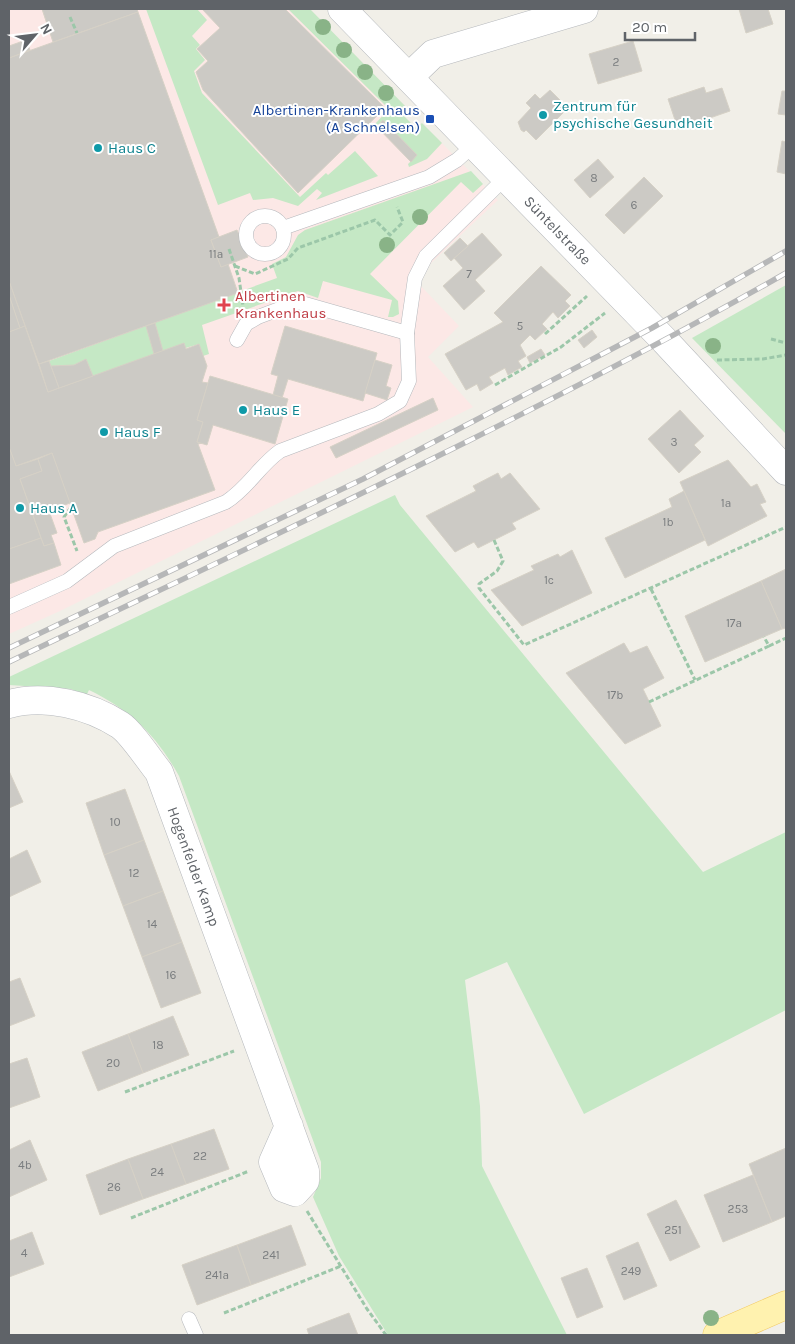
<svg xmlns="http://www.w3.org/2000/svg" width="795" height="1344" viewBox="0 0 795 1344" font-family="Karla,sans-serif">
<rect width="100%" height="100%" fill="#f1efe8"/>
<!-- medical -->
<path fill="#fce8e6" d="M9,9H310L409,110L404,116L416,128L422,123L498,200L429,265L419,284L459,326L428,357L473,407L60,611L9,634Z"/>
<!-- green -->
<g fill="#c5e8c5">
<path d="M146,9H197L207,20L192,36L200,45L196,49L205,60L194,71L202,93L300,197L326,173L328,175L355,151L378,176L316,200L322,193L317,189L298,206L273,198L253,200L250,193L218,205Z"/>
<path d="M288,9H310L409,110L404,116L416,128L422,123L442,143L427,159L409,167L408,164L417,155L383,120L377,126L375,124L389,109Z"/>
<path d="M471,171L483,184L473,193L461,182L370,274L398,301L399,314L393,317H388L392,300L323,281L318,298L298,291L202,325L209,354L203,356L199,344L93,376L86,360L74,365L51,366L49,361L277,278L272,264L286,257L298,235L305,230Z"/>
<path d="M786,285V434L692,338Z"/>
<path d="M395,495L400,505L703,872L786,832V1010L584,1114L507,962L465,980L480,1106L482,1166L567,1335H388L339,1256L313,1197L321,1178V1162L179,776C156,735 132,711 89,690L86,696L71,689L9,685V677Z"/>
</g>
<!-- building -->
<g fill="#cccac5" stroke="#d6d1c6">
<path d="M42,9H137L138,12L53,42Z"/>
<path d="M202,9H285L385,108L298,193L203,90L196,72L208,61L197,49L220,28Z"/>
<path d="M739,9H768L773,24L746,33Z"/>
<path d="M138,12L219,237L211,240L221,267L228,264L238,293L39,364L9,281V58Z"/>
<path d="M26,40L30,50L9,58V46Z"/>
<path d="M633,41L642,71L598,84L589,54Z"/>
<path d="M704,87L706,93L722,88L730,111L678,129L668,99Z"/>
<path d="M550,90L568,108L536,140L526,130L524,132L521,130L518,122L531,108L526,103L535,94L540,99Z"/>
<path d="M782,91H786V115L778,114Z"/>
<path d="M383,120L417,155L411,162L377,127Z"/>
<path d="M782,141L786,142V174L777,172Z"/>
<path d="M598,159L614,177L590,198L574,180Z"/>
<path d="M644,177L663,196L624,234L605,215Z"/>
<path d="M237,230L248,257L221,267L211,240Z"/>
<path d="M482,233L502,255L475,280L485,291L464,310L443,286L463,268L454,258Z"/>
<path d="M460,238L468,246L451,261L444,253Z"/>
<path d="M541,266L571,295L565,301L570,306L558,318L553,312L542,324L547,329L535,340L530,335L520,345L526,356L518,361L522,367L508,375L505,368L489,377L493,383L480,391L477,384L466,390L445,354L503,322L494,313Z"/>
<path d="M9,281L25,326L20,328L9,295Z"/>
<path d="M9,295L20,328L9,332Z"/>
<path d="M155,323L163,351L154,354L146,326Z"/>
<path d="M25,326L48,392L184,343L186,349L199,344L207,366L202,382L208,383L197,420L203,422L197,442L202,443L198,444L215,490L98,532L95,539L84,543L52,453L16,466L9,447V332Z"/>
<path d="M285,326L377,353L363,401L288,379L282,398L273,395L278,376L271,374Z"/>
<path d="M592,330L597,337L584,348L578,340Z"/>
<path d="M541,349L545,355L530,363L527,357Z"/>
<path d="M86,359L93,376L59,388L51,366L74,365Z"/>
<path d="M375,360L392,365L386,386L391,388L387,400L365,393Z"/>
<path d="M49,361L59,388L48,392L39,364Z"/>
<path d="M210,376L288,399L275,444L213,425L207,445L197,442L203,422L197,420Z"/>
<path d="M433,398L438,410L336,458L330,447Z"/>
<path d="M680,410L704,436L694,445L701,452L679,473L648,439Z"/>
<path d="M9,447L16,466L38,459L42,471L20,479L41,538L9,549Z"/>
<path d="M52,453L70,503L49,511L57,533L51,535L54,543L44,546L20,479L42,471L38,459Z"/>
<path d="M728,460L751,487L757,484L766,502L760,504L767,516L708,546L680,482Z"/>
<path d="M498,473L501,479L510,473L540,509L512,523L516,529L478,548L474,542L455,552L426,516L476,491L473,486Z"/>
<path d="M684,491L705,540L625,578L605,538L672,507L669,499Z"/>
<path d="M41,538L44,546L54,543L61,565L9,584V549Z"/>
<path d="M572,550L592,593L522,626L491,590L534,570L531,566L558,554L560,557Z"/>
<path d="M786,569V628L782,629L761,581Z"/>
<path d="M761,581L782,629L705,662L685,616Z"/>
<path d="M624,643L630,653L647,646L664,678L643,689L661,726L625,744L566,673Z"/>
<path d="M9,771L23,802L9,808Z"/>
<path d="M125,789L144,840L104,855L86,803Z"/>
<path d="M144,840L163,891L123,906L104,855Z"/>
<path d="M27,850L41,882L9,897V859Z"/>
<path d="M163,891L182,942L142,957L123,906Z"/>
<path d="M182,942L201,993L161,1008L142,957Z"/>
<path d="M20,978L35,1016L9,1026V982Z"/>
<path d="M173,1016L189,1055L143,1073L128,1034Z"/>
<path d="M128,1034L143,1073L98,1091L82,1052Z"/>
<path d="M27,1058L40,1097L9,1108V1064Z"/>
<path d="M214,1129L229,1169L186,1184L171,1144Z"/>
<path d="M30,1140L47,1180L9,1197V1150Z"/>
<path d="M171,1144L186,1184L143,1199L128,1159Z"/>
<path d="M786,1148V1216L772,1222L749,1164Z"/>
<path d="M128,1159L143,1199L100,1215L86,1175Z"/>
<path d="M753,1175L772,1222L723,1242L704,1195Z"/>
<path d="M676,1200L700,1247L670,1261L647,1214Z"/>
<path d="M291,1225L306,1265L251,1285L237,1245Z"/>
<path d="M32,1232L44,1264L9,1277V1241Z"/>
<path d="M638,1242L657,1286L624,1300L606,1256Z"/>
<path d="M237,1245L251,1285L197,1305L182,1265Z"/>
<path d="M587,1268L603,1307L577,1318L561,1278Z"/>
<path d="M349,1313L358,1335H309L307,1329Z"/>
</g>
<g fill="none" stroke-linecap="round" stroke-linejoin="round">
<!-- service casing -->
<g stroke="#b5b8bc" stroke-width="15">
<g id="service">
<circle cx="265" cy="235" r="19"/>
<path d="M283,228L429,177L457,160L474,145"/>
<path d="M237,340L246,324L258,317L298,302L407,333"/>
<path d="M9,607L67,581L114,546L226,502C249,487 259,466 280,451L378,414L400,401L409,381L407,333L415,278L426,256L506,177"/>
<path d="M189,1319L196,1335"/>
</g>
</g>
<!-- minor casing -->
<g stroke="#b5b8bc" stroke-width="29">
<g id="minor">
<path d="M409,77L433,54L584,9"/>
<path id="s1" d="M9,704C45,694 89,705 120,725C131,732 150,761 159,772L305,1171V1181L295,1192L284,1188L273,1162L289,1126"/>
</g>
</g>
<!-- tertiary casing -->
<g stroke="#b5b8bc" stroke-width="29">
<g id="tertiary">
<path id="s2" d="M342,9L665,341L786,471"/>
</g>
</g>
<!-- primary casing -->
<g stroke="#f2c960" stroke-width="29">
<path id="primary" d="M717,1335L786,1305"/>
</g>
<!-- path -->
<g stroke="#9cc7a9" stroke-width="3" stroke-dasharray="5 2.5" stroke-linecap="butt">
<path d="M70,17L77,33"/>
<path d="M229,249L239,278L243,306"/>
<path d="M235,266L255,274L288,259L298,248L375,220L390,235L403,222L397,207"/>
<path d="M545,334L587,296"/>
<path d="M771,339L786,343"/>
<path d="M717,360L763,359L786,355"/>
<path d="M495,385L561,347L605,313"/>
<path d="M71,507L64,517L77,551"/>
<path d="M494,540L503,561L497,571L479,584V588L524,645L786,527"/>
<path d="M651,589L695,680"/>
<path d="M769,646L786,638"/>
<path d="M649,702L769,646L764,637"/>
<path d="M125,1092L234,1051"/>
<path d="M307,1211L367,1309L386,1335"/>
<path d="M131,1218L249,1171"/>
<path d="M224,1313L341,1266"/>
</g>
<!-- service -->
<use href="#service" stroke="#fff" stroke-width="14"/>
<!-- minor -->
<use href="#minor" stroke="#fff" stroke-width="28"/>
<!-- tertiary -->
<use href="#tertiary" stroke="#fff" stroke-width="28"/>
<!-- primary -->
<use href="#primary" stroke="#fff2af" stroke-width="28"/>
<!-- rail casing -->
<g stroke="#b6b7b8" stroke-width="5.5">
<g id="rail">
<path d="M9,648L363,479L652,328L786,251"/>
<path d="M9,662C270,537 534,416 786,273"/>
</g>
</g>
<!-- rail -->
<use href="#rail" stroke="#fff" stroke-width="4" stroke-dasharray="11" stroke-linecap="butt"/>
</g>
<!-- trees -->
<g fill="#89b387">
<circle cx="323" cy="27" r="8"/>
<circle cx="344" cy="50" r="8"/>
<circle cx="365" cy="72" r="8"/>
<circle cx="386" cy="93" r="8"/>
<circle cx="420" cy="217" r="8"/>
<circle cx="387" cy="245" r="8"/>
<circle cx="713" cy="346" r="8"/>
<circle cx="711" cy="1318" r="8"/>
</g>
<!-- markers -->
<g fill="#0f9aa8" stroke="#fff" stroke-width="2">
<circle cx="543" cy="115" r="5"/>
<circle cx="98" cy="148" r="5"/>
<circle cx="243" cy="410" r="5"/>
<circle cx="104" cy="432" r="5"/>
<circle cx="20" cy="508" r="5"/>
</g>
<rect fill="#1a4fb4" stroke="#fff" stroke-width="2" x="425" y="114" width="10" height="10" rx="2.5"/>
<path fill="#e0444e" stroke="#fff" stroke-width="2" d="M221.5 297.5h5v5h5v5h-5v5h-5v-5h-5v-5h5z"/>
<g text-anchor="middle" stroke-width="4" stroke-linejoin="round" paint-order="stroke">
<!-- number labels -->
<g font-size="12" fill="#7a7d7f">
<text x="616" y="66">2</text>
<text x="594" y="182">8</text>
<text x="634" y="209">6</text>
<text x="216" y="258">11a</text>
<text x="469" y="278">7</text>
<text x="520" y="330">5</text>
<text x="674" y="446">3</text>
<text x="726" y="507">1a</text>
<text x="668" y="526">1b</text>
<text x="549" y="584">1c</text>
<text x="734" y="627">17a</text>
<text x="615" y="699">17b</text>
<text x="115" y="826">10</text>
<text x="134" y="877">12</text>
<text x="152" y="928">14</text>
<text x="171" y="979">16</text>
<text x="158" y="1049">18</text>
<text x="113" y="1067">20</text>
<text x="200" y="1160">22</text>
<text x="25" y="1169">4b</text>
<text x="157" y="1176">24</text>
<text x="114" y="1191">26</text>
<text x="738" y="1213">253</text>
<text x="673" y="1234">251</text>
<text x="24" y="1257">4</text>
<text x="271" y="1259">241</text>
<text x="631" y="1275">249</text>
<text x="217" y="1279">241a</text>
</g>
<!-- culture labels -->
<g font-size="15" fill="#0d838f" stroke="#fff" text-anchor="start">
<text x="553" y="111">Zentrum für<tspan x="553" dy="17">psychische Gesundheit</tspan></text>
<text x="108" y="153">Haus C</text>
<text x="253" y="415">Haus E</text>
<text x="114" y="437">Haus F</text>
<text x="30" y="513">Haus A</text>
</g>
<!-- transit labels -->
<g font-size="15" fill="#164399" stroke="#fff" text-anchor="end">
<text x="420" y="115">Albertinen-Krankenhaus<tspan x="420" dy="17">(A Schnelsen)</tspan></text>
</g>
<!-- street labels -->
<g font-size="15" fill="#5f6368" stroke="#fff">
<text dy="5" stroke="none"><textPath href="#s2" startOffset="309">Süntelstraße</textPath></text>
<text dy="5" stroke="none"><textPath href="#s1" startOffset="278">Hogenfelder Kamp</textPath></text>
</g>
<!-- health labels -->
<g font-size="15" fill="#be3a42" stroke="#fff" text-anchor="start">
<text x="235" y="301">Albertinen<tspan x="235" dy="17">Krankenhaus</tspan></text>
</g>
</g>
<!-- border -->
<rect width="795" height="1344" fill="none" stroke="#5f6368" stroke-width="20"/>
<!-- north arrow -->
<g transform="translate(35 35) rotate(62)" stroke="#ffffff" stroke-width="4" paint-order="stroke">
<path d="M0-4L9 19L0 12L-9 19Z" fill="#5f6368"/>
<text y="-8" font-size="14" font-weight="bold" text-anchor="middle" fill="#5f6368">N</text>
</g>
<!-- scale -->
<path d="M625 32v8h70v-8" fill="none" stroke="#5f6368" stroke-width="2.5"/>
<text x="632" y="32" font-size="15" fill="#5f6368" stroke="#ffffff" stroke-width="4" paint-order="stroke">20 m</text>
</svg>
